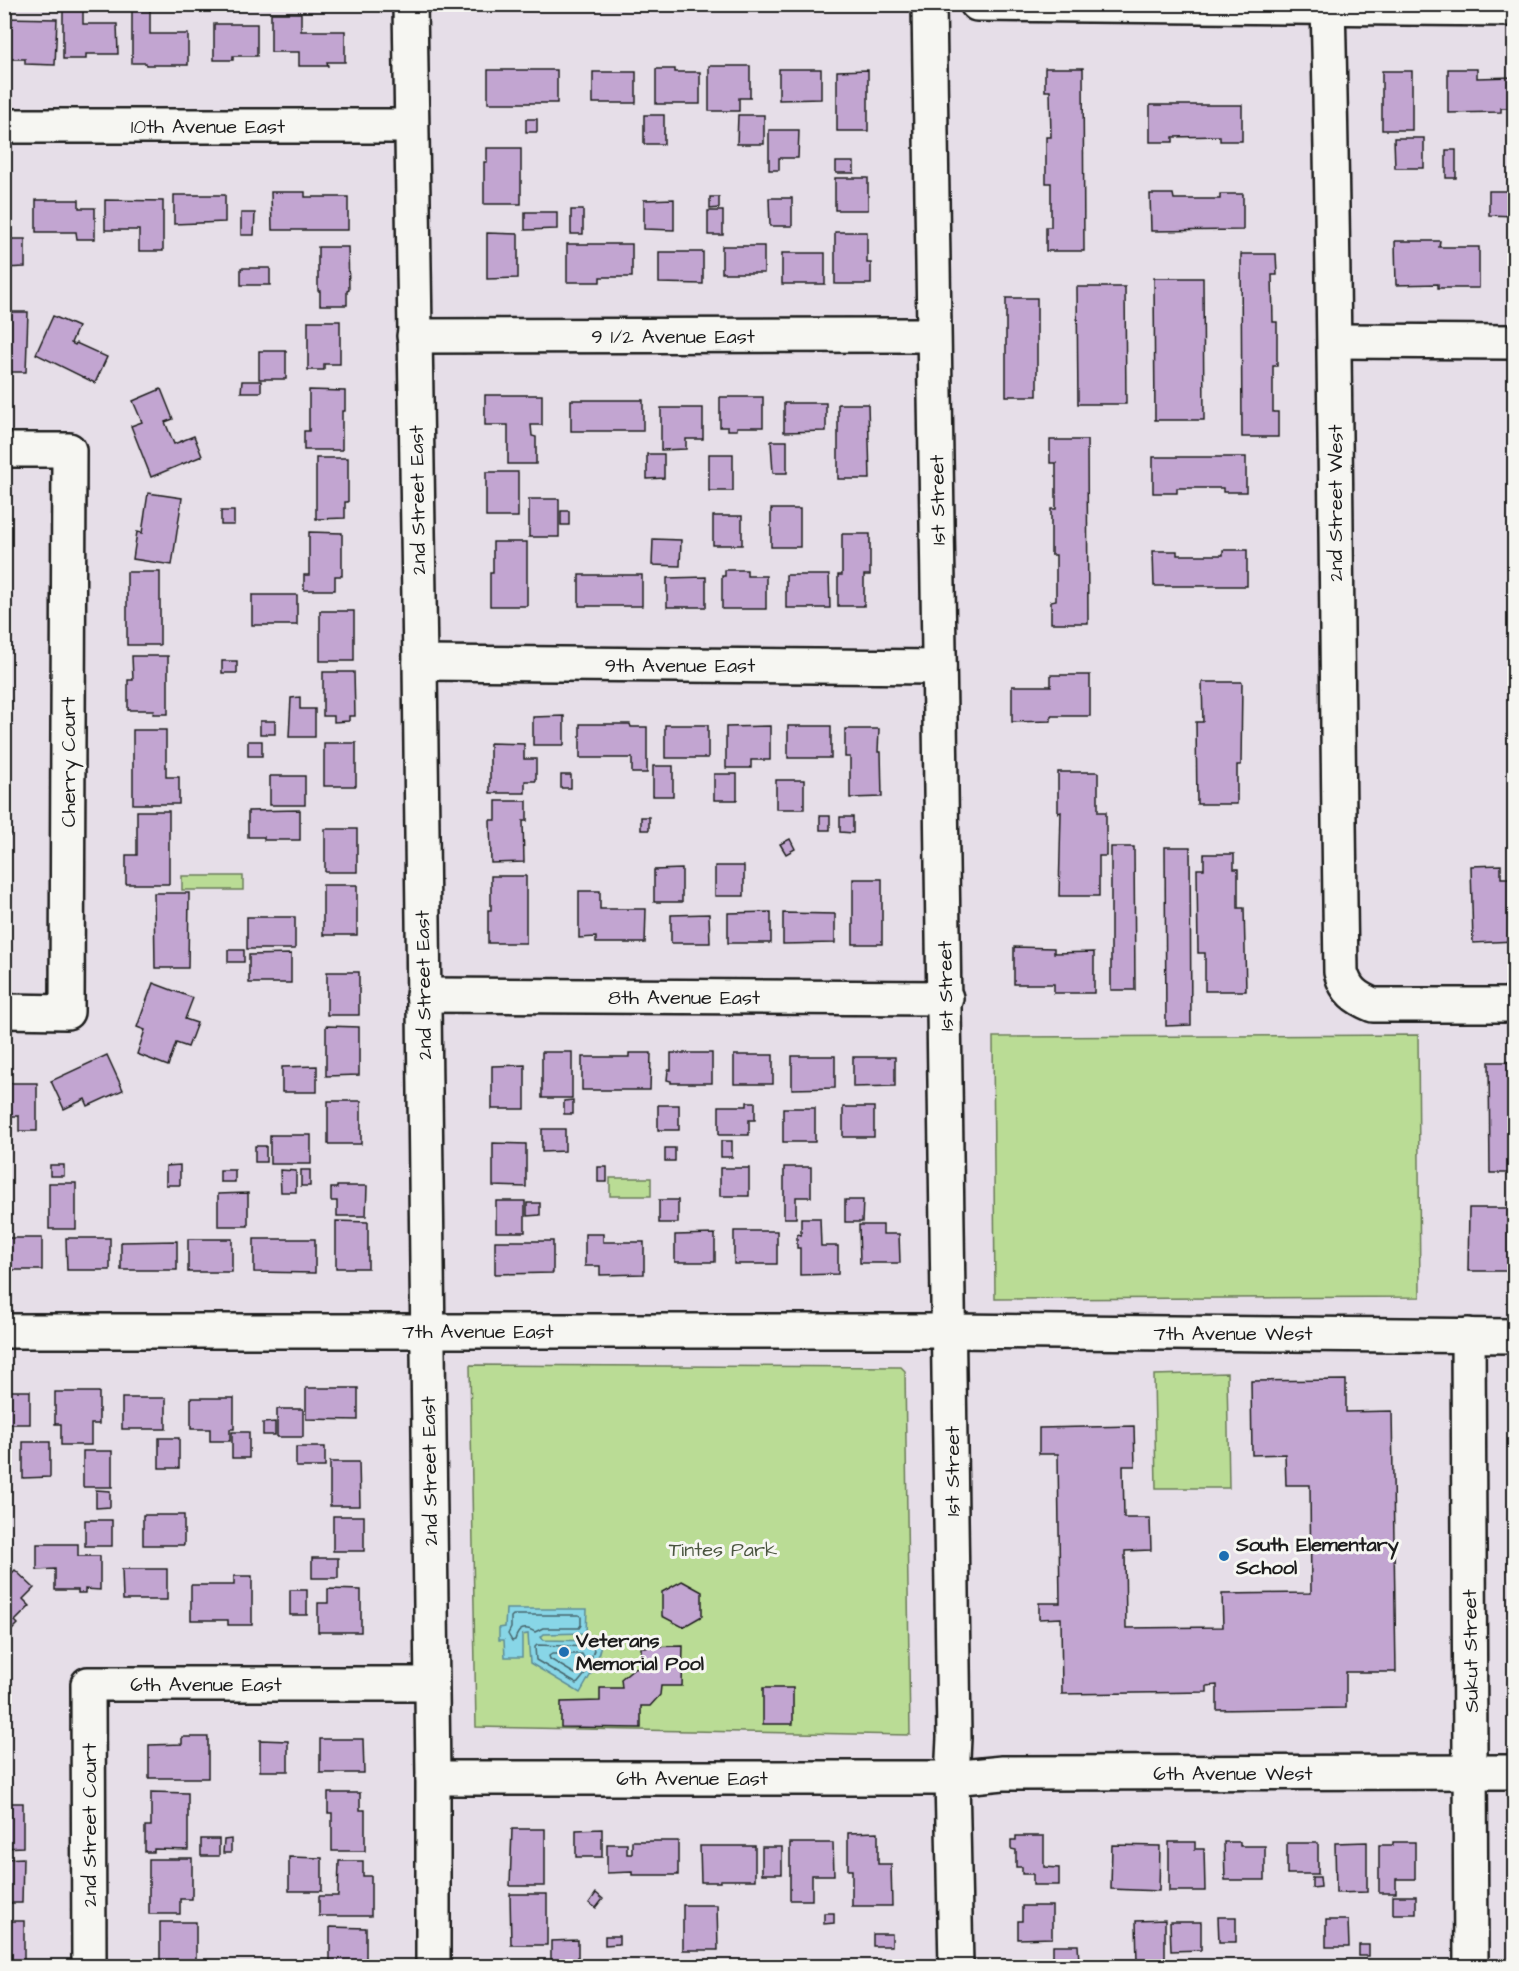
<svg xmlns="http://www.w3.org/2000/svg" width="1519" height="1971" viewBox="0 0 1519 1971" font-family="'Architects Daughter',sans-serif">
<rect width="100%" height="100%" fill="#e6dee8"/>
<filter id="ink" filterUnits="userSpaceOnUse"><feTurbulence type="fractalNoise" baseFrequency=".0167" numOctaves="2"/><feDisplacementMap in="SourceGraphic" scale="12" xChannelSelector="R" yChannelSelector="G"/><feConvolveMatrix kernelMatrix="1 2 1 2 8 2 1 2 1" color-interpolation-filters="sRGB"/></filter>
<g filter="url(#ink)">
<!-- green -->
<g fill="#badc95" stroke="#6b7c58" stroke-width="1.5">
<rect x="182" y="876" width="61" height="14"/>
<path d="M1418,1035L1420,1297L995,1299L993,1037Z"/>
<rect x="610" y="1178" width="41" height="18"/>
<path d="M470,1365L901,1367L905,1371L910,1735L476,1727Z"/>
<path d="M1227,1373L1229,1488H1156L1154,1375Z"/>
</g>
<!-- water -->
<path fill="#88d6e7" stroke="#5d8c96" stroke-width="1.5" d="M506,1609H587L586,1633L544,1634L541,1637L543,1640L602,1641L595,1667L580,1693L530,1663L528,1634L522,1635V1657H505L504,1640H499V1628L505,1627Z"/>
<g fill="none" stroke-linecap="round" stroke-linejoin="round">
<!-- shore -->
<g stroke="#47666d" stroke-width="1.5">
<path d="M513,1615H579L581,1617V1625L579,1628H543L535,1632C525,1626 518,1628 515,1640L512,1641L508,1634L511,1628V1617Z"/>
<path d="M537,1645L592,1647L594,1650L586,1673L577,1684L536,1660L535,1647Z"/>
<path d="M552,1654H582L584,1658L578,1673L575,1674L550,1659L549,1656Z"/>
</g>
</g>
<!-- building -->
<g fill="#c2a5d1" stroke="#1c1c1c" stroke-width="1.5">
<path d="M63,4H83V24H117L118,54H86V59H63Z"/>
<rect x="197" y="4" width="25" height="7"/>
<path d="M132,6H150V34H188V65H146V63H132Z"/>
<path d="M271,13H301V31H345V62H327L328,66H299V52H271Z"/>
<path d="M4,18L57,19L55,65L25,64V59H4Z"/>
<path d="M214,24H257V56H233V60H214Z"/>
<path d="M709,66H750V98H739V111H709Z"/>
<path d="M1045,68H1083L1084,251H1046V227H1051V183H1046V137H1051L1050,91H1045Z"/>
<path d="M656,69H675V72H700V104H656Z"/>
<path d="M779,69H821V99L779,100Z"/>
<path d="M1448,69H1477V78L1514,77V108H1501V112L1448,113Z"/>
<rect x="488" y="70" width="69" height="33"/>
<path d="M868,70V131H837V71Z"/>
<rect x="1382" y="71" width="30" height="59"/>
<rect x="593" y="72" width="43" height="31"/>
<path d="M1150,105H1242V141H1220V136L1173,137V142H1150Z"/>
<rect x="644" y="115" width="20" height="29"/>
<path d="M738,115H764V144H737Z"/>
<rect x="526" y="119" width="11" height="13"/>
<path d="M769,130H799L798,158H779V170H769Z"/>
<path d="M1394,138H1424V168H1395Z"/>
<path d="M487,148H521V204H484V162H487Z"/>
<rect x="1446" y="150" width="10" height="28"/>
<rect x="836" y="162" width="18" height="11"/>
<rect x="835" y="178" width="33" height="32"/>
<rect x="4" y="184" width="7" height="37"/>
<path d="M1489,191H1514V216L1489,215Z"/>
<path d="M271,192H305V197H348V230H272Z"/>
<path d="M1150,194H1173L1174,199H1220V194H1243V230L1151,231Z"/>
<path d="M174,195H225V222L174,224Z"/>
<path d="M710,197H719V208L710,209Z"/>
<path d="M769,198H792V226H770Z"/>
<path d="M674,199V230L644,229V200Z"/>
<path d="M36,200H79V208H95V239H77L76,232H36Z"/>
<path d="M105,200L163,201V251H139V230H105Z"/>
<rect x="571" y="210" width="12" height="24"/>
<rect x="708" y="211" width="15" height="24"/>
<path d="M525,212H557V229L525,230Z"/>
<path d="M241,213H255L254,235H241Z"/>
<path d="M835,232H867V263H871V284H835Z"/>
<path d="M487,233L518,234V278L487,279Z"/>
<path d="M4,239H25V267L4,268Z"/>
<path d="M1395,241H1440L1439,247H1479V288H1438V284L1396,285Z"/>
<path d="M567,244H632V277H600V282H567Z"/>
<rect x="722" y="246" width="42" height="27"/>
<path d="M318,247H348L349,290L347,291V305H320V291H318Z"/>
<path d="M659,252H703V284L659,283Z"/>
<rect x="782" y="253" width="43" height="31"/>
<path d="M1241,254H1276L1277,275H1272L1273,322H1277V366H1273V412H1278V437H1242Z"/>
<rect x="241" y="268" width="29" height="17"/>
<path d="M1154,278H1203L1204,420H1155Z"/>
<path d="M1077,287H1125L1126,404H1078Z"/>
<rect x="1006" y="298" width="31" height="98"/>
<path d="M4,312H28L26,372H10V370H4Z"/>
<path d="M53,316L78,327L71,343L75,345L76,343L107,357L95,383L36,354Z"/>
<path d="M308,321H340V364H324V370H308Z"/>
<rect x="259" y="351" width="27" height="28"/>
<path d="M242,381H261V392H241Z"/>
<path d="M161,389L173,419L165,422L174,444L194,436L202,456L151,477L131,426L142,422L133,401Z"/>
<path d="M309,390L345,391V411H342V450H304V431H309Z"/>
<path d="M485,395H542V425H531L532,436L536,437V464H508V425H485Z"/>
<path d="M720,397H763V427H737V430H728V427H720Z"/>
<rect x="571" y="400" width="72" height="31"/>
<path d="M784,403H826V431L784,432Z"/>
<path d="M838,404H868L870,479H838Z"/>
<path d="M661,408H703V439H686V449L661,450Z"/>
<path d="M1050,440H1087L1088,623H1051V601L1056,600V555H1051V509H1056V463H1050Z"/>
<path d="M771,441H787V473H773Z"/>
<path d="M647,454H664V478L647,479Z"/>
<rect x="709" y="454" width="24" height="37"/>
<path d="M1153,457H1246V492H1223V488H1177V493H1153Z"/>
<path d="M316,458H348V502H345V518L316,519Z"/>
<rect x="486" y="472" width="32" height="45"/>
<path d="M148,493L182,498L172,565L133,559L137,532L142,533Z"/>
<rect x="529" y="499" width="30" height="38"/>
<rect x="771" y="509" width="29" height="38"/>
<rect x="221" y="511" width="13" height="14"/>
<rect x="561" y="511" width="8" height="14"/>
<rect x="713" y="516" width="29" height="29"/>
<path d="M309,532L342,533V576H335V590H304V575H309Z"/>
<path d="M842,534H870V575H864V606H838V575H842Z"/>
<path d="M653,539L681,540L680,566L652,565Z"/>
<path d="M493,542H527V606H490V573H493Z"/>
<path d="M1223,550H1247V586H1154L1153,551H1177V555H1223Z"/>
<path d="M725,570H747V576H766V609H722V576H725Z"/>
<rect x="127" y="572" width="33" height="73"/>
<rect x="579" y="575" width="63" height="31"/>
<path d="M786,575H829L830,608H786Z"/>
<path d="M706,577V607H667V578Z"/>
<rect x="252" y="595" width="45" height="30"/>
<rect x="320" y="611" width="34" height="50"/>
<path d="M132,656H168V714H153L154,710H128V680H133Z"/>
<rect x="222" y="661" width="15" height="12"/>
<path d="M323,672H354L355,716H349V721L334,722V716H323Z"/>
<path d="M1051,675H1090V716H1051V721L1012,722V686H1051Z"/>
<path d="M1202,682H1242L1241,765H1237V804H1197L1196,722H1203Z"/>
<path d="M300,697V709H315V737H289L291,698Z"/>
<path d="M564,716V745H533V717Z"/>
<rect x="260" y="721" width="15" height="13"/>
<path d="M580,724H630L631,727H647V773H632V758H580Z"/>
<rect x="665" y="725" width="43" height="33"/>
<path d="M770,726V760H751V768H726V727Z"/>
<rect x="788" y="726" width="43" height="32"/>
<path d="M845,729H879L878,752H881L882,797L850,798V757H845Z"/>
<path d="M133,730H166V777H179V804H133Z"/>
<rect x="248" y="741" width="14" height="15"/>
<rect x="324" y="743" width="32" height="43"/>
<path d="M490,743L524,744V759H536V781H525V793H490Z"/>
<rect x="653" y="766" width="20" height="30"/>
<path d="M1058,772H1098V812H1106V856H1099V896H1059L1061,812L1058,813Z"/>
<rect x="714" y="774" width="23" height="26"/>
<rect x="561" y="775" width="10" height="13"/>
<rect x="270" y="776" width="35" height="29"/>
<rect x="776" y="780" width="28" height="29"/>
<path d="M496,801H527V821H523L524,862L491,863L490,820H496Z"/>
<path d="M300,810V840H264V837H248V811Z"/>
<path d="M137,811H169V884H126V855H137Z"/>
<rect x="4" y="812" width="6" height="24"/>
<rect x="820" y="816" width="10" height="14"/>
<rect x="641" y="817" width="8" height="13"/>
<path d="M840,817H853V833L840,832Z"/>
<rect x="325" y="829" width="32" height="43"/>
<path d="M790,839L795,849L786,854L780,844Z"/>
<path d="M1111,847H1134L1135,990H1111Z"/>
<path d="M1165,847H1190L1191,1025L1166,1026Z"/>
<path d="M1204,854H1234V869H1238V908H1244L1246,991H1205V953H1198L1197,869H1204Z"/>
<path d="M1501,865V878H1514V941L1473,943L1471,866Z"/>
<rect x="715" y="866" width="29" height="30"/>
<path d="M682,869V902H654V870Z"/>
<path d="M491,876H526V943H488V910H491Z"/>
<rect x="853" y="879" width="29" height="65"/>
<rect x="323" y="885" width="34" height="50"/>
<path d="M579,891H600V909H646L645,943H596V937L579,938Z"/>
<path d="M154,893H189L188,968H155Z"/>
<path d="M771,912V943H728V913Z"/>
<path d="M783,913L835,914V943L783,944Z"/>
<path d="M709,914L710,943H671V915Z"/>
<rect x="247" y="917" width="48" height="32"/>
<path d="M1014,947L1054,948V953L1094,952V993H1054V984H1014Z"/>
<rect x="228" y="950" width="16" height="12"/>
<path d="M291,954V983H249V955Z"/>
<rect x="327" y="972" width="32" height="43"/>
<path d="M153,983L193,998L185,1019L197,1023L188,1047L176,1043L168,1066L137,1054L145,1030L137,1027Z"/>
<path d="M326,1026L359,1027V1075L326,1076Z"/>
<rect x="542" y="1052" width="30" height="46"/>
<path d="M629,1053H651L650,1090H582V1057H629Z"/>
<path d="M671,1053H712V1083H671V1081L667,1080L668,1070H671Z"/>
<path d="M107,1055L123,1090L88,1106L85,1099L64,1109L51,1081Z"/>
<rect x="734" y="1055" width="39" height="29"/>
<path d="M792,1056H835V1088L792,1089Z"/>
<path d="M853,1057H895V1086L853,1087Z"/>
<path d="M1489,1062H1514V1173H1490Z"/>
<path d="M525,1065V1109H492V1066Z"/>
<path d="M317,1066V1092H282V1067Z"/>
<path d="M4,1083H37V1131H19V1116H4Z"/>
<path d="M573,1100V1114H564V1101Z"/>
<rect x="328" y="1101" width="33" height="43"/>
<path d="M747,1102H755V1120H749V1135H719V1106H747Z"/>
<rect x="658" y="1105" width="21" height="25"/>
<rect x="843" y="1107" width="31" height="30"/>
<rect x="783" y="1108" width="32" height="34"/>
<path d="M542,1129H565V1151L542,1152Z"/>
<rect x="270" y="1135" width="41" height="29"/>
<rect x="721" y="1141" width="11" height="16"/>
<path d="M493,1143L526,1144V1187L493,1186Z"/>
<rect x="255" y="1146" width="11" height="16"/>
<rect x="665" y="1148" width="10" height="13"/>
<rect x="50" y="1165" width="14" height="11"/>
<path d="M180,1165V1185H166V1166Z"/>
<rect x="598" y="1167" width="9" height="15"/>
<path d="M784,1167H811V1197H796V1218H784Z"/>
<rect x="720" y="1168" width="29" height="28"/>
<rect x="220" y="1170" width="15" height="12"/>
<path d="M280,1170L296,1171V1192H281Z"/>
<rect x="301" y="1170" width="9" height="16"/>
<rect x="49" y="1183" width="27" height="46"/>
<path d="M337,1186H367L366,1216H337V1201H331V1188H337Z"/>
<path d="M248,1193V1226H218V1194Z"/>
<rect x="659" y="1200" width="19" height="23"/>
<path d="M845,1200H863L862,1222H845Z"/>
<rect x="496" y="1201" width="29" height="31"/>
<path d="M527,1203H540V1215L527,1216Z"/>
<path d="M1469,1208H1514V1271H1468Z"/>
<path d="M801,1218H820L821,1246H838V1274L800,1275V1248H797V1234L801,1235Z"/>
<path d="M336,1221L368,1222V1268H336Z"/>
<path d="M859,1225H883V1234H899L900,1263H860Z"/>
<rect x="734" y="1231" width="43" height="33"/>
<path d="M585,1234H603V1242H644V1274L600,1275V1266H585Z"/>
<path d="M715,1234V1262H675V1235Z"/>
<rect x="4" y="1238" width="38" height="32"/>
<path d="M66,1238H110V1270H67Z"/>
<rect x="188" y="1239" width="44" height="33"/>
<path d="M254,1239H315V1273L254,1272Z"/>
<path d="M177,1241V1270H121V1242Z"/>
<path d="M495,1241H553V1273L495,1274Z"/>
<path d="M1346,1380V1412L1392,1411L1396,1672H1346V1708L1217,1710V1685L1207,1686V1692L1062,1694L1061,1618L1039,1619V1603H1060L1058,1454H1039V1428L1134,1426L1135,1466H1123L1124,1518H1150L1151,1550L1125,1551L1126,1628L1223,1627L1222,1594L1311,1593L1310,1485H1286L1285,1454L1252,1455L1251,1381Z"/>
<path d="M306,1388H358V1420L306,1419Z"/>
<rect x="4" y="1391" width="26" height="33"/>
<path d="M55,1392H99V1424H91V1445H61V1424H55Z"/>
<rect x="122" y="1398" width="44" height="31"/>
<path d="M191,1398H234V1429H230V1441H210V1429H191Z"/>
<rect x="277" y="1409" width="26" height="28"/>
<path d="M275,1422V1435H263V1423Z"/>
<rect x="232" y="1432" width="17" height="26"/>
<rect x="159" y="1438" width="20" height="30"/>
<path d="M23,1442H50V1477L23,1478Z"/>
<rect x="296" y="1447" width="29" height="20"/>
<rect x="83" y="1451" width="29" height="36"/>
<path d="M330,1462H359L360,1506H330Z"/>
<path d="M96,1490L110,1491V1507L96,1508Z"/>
<rect x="143" y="1515" width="41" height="30"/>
<rect x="333" y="1516" width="31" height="35"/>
<rect x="85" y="1520" width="27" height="26"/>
<path d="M37,1544H78V1556H100V1590L85,1589V1593H78V1590H55V1569L37,1570Z"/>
<rect x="312" y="1558" width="26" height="20"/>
<path d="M122,1569H167V1600H123Z"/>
<path d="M15,1570L34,1588L23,1599L30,1606L15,1621L18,1624L4,1638V1581Z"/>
<path d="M234,1576H252V1625H228V1620H191V1585H234Z"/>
<path d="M682,1581L702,1592V1616L683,1627L662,1616V1592Z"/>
<path d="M328,1589L361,1590V1632H318V1603H328Z"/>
<rect x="290" y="1590" width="17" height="25"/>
<path d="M683,1646L682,1686H661L660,1695L650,1706H641V1728L561,1727V1702L600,1701V1688H622L621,1679L634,1668L642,1667L641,1647Z"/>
<rect x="763" y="1688" width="30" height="36"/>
<path d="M182,1737H208V1778H149V1745L182,1744Z"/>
<path d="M320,1739H363L364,1773H320Z"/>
<path d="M260,1740L288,1741V1771H260Z"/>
<path d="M151,1792L188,1793V1850L154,1849V1852H145V1826H151Z"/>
<path d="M328,1793H360V1810H365V1851H332V1813H328Z"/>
<path d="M4,1803H23V1847L4,1848Z"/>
<path d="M512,1829H545V1886H510Z"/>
<path d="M602,1829V1857H576V1830Z"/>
<path d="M878,1832V1864H891L892,1906H852V1870H848V1833Z"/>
<path d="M1016,1836H1044V1867L1059,1868V1885H1033V1874H1022V1867H1016V1850L1011,1849V1840H1016Z"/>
<rect x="201" y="1839" width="18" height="17"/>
<path d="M231,1839V1853H223L224,1840Z"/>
<path d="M632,1841H678V1875H632V1872L607,1873V1844H627V1854H632Z"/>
<path d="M1169,1842H1195V1849H1204L1205,1891H1169Z"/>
<path d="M1224,1842H1240V1846H1265V1880H1225Z"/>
<path d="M1367,1842V1892L1336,1893L1335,1843Z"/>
<path d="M1393,1842H1415V1879H1396V1893H1379V1845H1393Z"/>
<path d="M790,1843H833L834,1875H812V1900H790Z"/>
<rect x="1287" y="1843" width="31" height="31"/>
<path d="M1112,1845L1160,1846L1159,1891L1111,1889Z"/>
<path d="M700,1846H755V1880H720V1882H701Z"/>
<rect x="762" y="1847" width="20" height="27"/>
<path d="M289,1857L322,1858V1891H289Z"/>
<path d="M23,1858L22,1903H4V1859Z"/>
<path d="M179,1858H192V1899H180V1914H149V1859H179Z"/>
<path d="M339,1861H363V1876H371V1916H319V1896H338Z"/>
<path d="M1312,1877H1320L1321,1887L1312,1888Z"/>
<path d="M596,1893L603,1899L596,1908L589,1903Z"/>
<path d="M510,1894H547V1945H511Z"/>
<rect x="1393" y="1896" width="23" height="18"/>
<path d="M683,1905H717L718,1950H683Z"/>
<path d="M1022,1906H1052V1938L1018,1939V1921H1022Z"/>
<path d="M824,1913H834V1923L824,1924Z"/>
<path d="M1218,1917H1236V1942H1219Z"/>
<path d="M1165,1920V1963H1137L1136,1921Z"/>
<path d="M1326,1920H1348L1349,1947H1326Z"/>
<rect x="4" y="1921" width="20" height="45"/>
<path d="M160,1922H196V1966H147V1961H160Z"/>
<path d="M1170,1922H1201V1950L1171,1951Z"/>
<path d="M330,1927L366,1928V1961H372V1966H330Z"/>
<rect x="873" y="1934" width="19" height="12"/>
<path d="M605,1936H619V1944L605,1945Z"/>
<path d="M578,1940V1962H551V1941Z"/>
<path d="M1053,1945H1078L1079,1962H1053Z"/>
<rect x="1359" y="1945" width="10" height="11"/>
</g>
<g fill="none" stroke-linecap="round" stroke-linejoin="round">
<!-- minor casing -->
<g stroke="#1c1c1c" stroke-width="38">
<g id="minor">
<path d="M410,4L420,663L433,1778V1966"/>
<path d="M929,4C936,582 950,1160 954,1738L952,1778L956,1966"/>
<path d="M977,4L1514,9"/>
<path d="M1328,4C1336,327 1336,650 1341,972C1346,991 1356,998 1373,1005H1514"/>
<path d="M4,126H411"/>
<path d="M414,336L933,335"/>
<path d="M1335,341L1514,342"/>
<path d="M4,450H69L67,1012L4,1011"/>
<path d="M420,663L939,667"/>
<path d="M423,995L946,998"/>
<path d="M4,1331H951L1514,1336"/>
<path d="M1468,1335L1471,1966"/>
<path d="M433,1778H952L1003,1773L1514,1772"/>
<path d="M89,1966L88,1684H431"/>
</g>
</g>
<!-- minor -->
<use href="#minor" stroke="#f6f6f2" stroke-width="33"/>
</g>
</g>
<!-- markers -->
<g fill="#1f6fb2" stroke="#f6f6f2" stroke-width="2">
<circle cx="1224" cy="1556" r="6"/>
<circle cx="564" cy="1652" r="6"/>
</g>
<g text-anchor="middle" stroke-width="6" stroke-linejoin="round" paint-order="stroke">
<!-- street labels -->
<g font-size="20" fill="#1c1c1c" stroke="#f6f6f2">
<text x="208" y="133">10th Avenue East</text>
<text x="673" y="343">9 1/2 Avenue East</text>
<text transform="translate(417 500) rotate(-91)" y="7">2nd Street East</text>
<text transform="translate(937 500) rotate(-91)" y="7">1st Street</text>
<text transform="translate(1335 503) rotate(-90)" y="7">2nd Street West</text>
<text x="680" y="672">9th Avenue East</text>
<text transform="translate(68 762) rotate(-90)" y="7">Cherry Court</text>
<text transform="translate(423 985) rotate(-91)" y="7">2nd Street East</text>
<text transform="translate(945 986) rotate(-91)" y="7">1st Street</text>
<text x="684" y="1004">8th Avenue East</text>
<text x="478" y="1338">7th Avenue East</text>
<text x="1233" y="1340">7th Avenue West</text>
<text transform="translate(429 1471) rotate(-91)" y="7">2nd Street East</text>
<text transform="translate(952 1471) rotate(-90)" y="7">1st Street</text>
<text transform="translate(1470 1651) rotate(-91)" y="7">Sukut Street</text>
<text x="206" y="1691">6th Avenue East</text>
<text x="1233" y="1780">6th Avenue West</text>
<text x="692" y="1785">6th Avenue East</text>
<text transform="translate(89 1825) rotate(-90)" y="7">2nd Street Court</text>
</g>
<!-- poi labels -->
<g font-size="20" font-weight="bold" fill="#1c1c1c" stroke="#f6f6f2" text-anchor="start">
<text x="1236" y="1551">South Elementary<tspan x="1236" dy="23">School</tspan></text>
<text x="576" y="1647">Veterans<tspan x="576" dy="23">Memorial Pool</tspan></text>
</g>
<!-- park labels -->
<g font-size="20" fill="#4b5640" stroke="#f6f6f2">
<text x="723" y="1556">Tintes Park</text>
</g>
</g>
<!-- margin -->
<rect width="1519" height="1971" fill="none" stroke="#f6f6f2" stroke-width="24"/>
<rect x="12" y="12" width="1495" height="1947" fill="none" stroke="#1c1c1c" stroke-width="2" filter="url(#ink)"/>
</svg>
